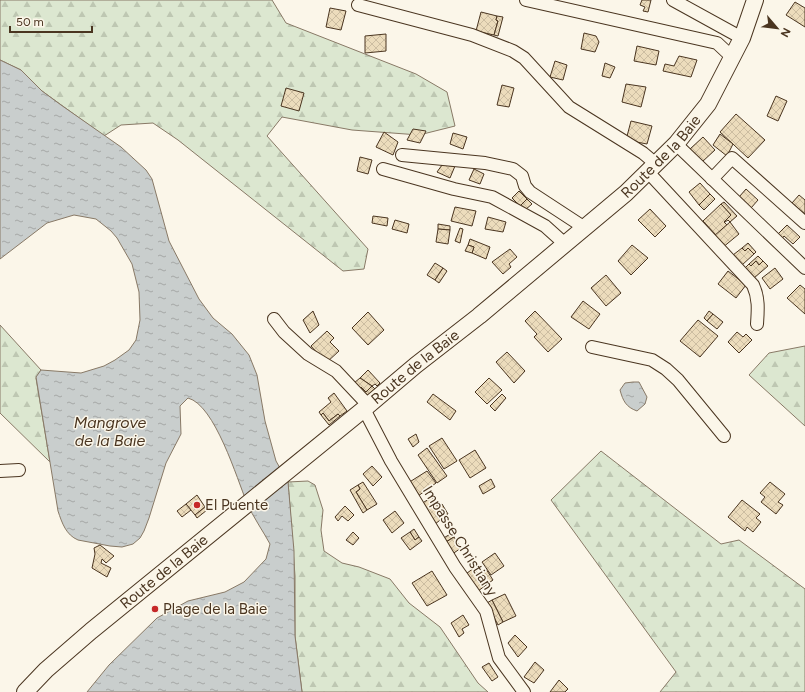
<svg xmlns="http://www.w3.org/2000/svg" width="805" height="692" viewBox="0 0 805 692" font-family="Figtree,sans-serif">
<defs>
<pattern id="forest-firs" width="22" height="20" patternUnits="userSpaceOnUse"><rect width="22" height="20" fill="#dce7d0"/><path d="M5 1l3.5 6h-7zM16 11l3.5 6h-7z" fill="#bec7b2"/></pattern>
<pattern id="water-ripples" width="26" height="14" patternUnits="userSpaceOnUse"><rect width="26" height="14" fill="#c9cecd"/><path d="M2 4q2-2 4 0t4 0M15 11q2-2 4 0t4 0" fill="none" stroke="#a5a8a6"/></pattern>
<pattern id="building-cross-hatch" width="8" height="8" patternUnits="userSpaceOnUse"><rect width="8" height="8" fill="#ecdcbc"/><path d="M0 0l8 8M0 8l8-8" fill="none" stroke="#ccbda1"/></pattern>
</defs>
<rect width="100%" height="100%" fill="#fbf6e9"/>
<!-- forest -->
<g fill="url(#forest-firs)" stroke="#887966">
<path d="M0,0H272L286,23L416,74L447,92L455,126L419,135L352,130L282,117L267,136L368,249L364,269L343,271L178,140L153,123L121,125L104,136L42,91L21,70L0,60Z"/>
<path d="M0,325L41,370L36,378L50,462L0,413Z"/>
<path d="M805,346V426L749,375L769,353Z"/>
<path d="M601,451L721,544L739,540L805,589V692H660L676,672L551,500Z"/>
<path d="M308,481L315,485L323,510L321,530L324,551L342,563L359,567L390,579L409,603L440,627L478,683L488,692H302L295,636V576L288,482Z"/>
</g>
<!-- water -->
<g fill="url(#water-ripples)" stroke="#887966">
<path d="M0,60L21,70L42,91L61,105L121,147L146,170L152,179L169,241L199,299L213,318L232,334L249,355L257,375L265,421L276,461L288,482L294,551L295,636L302,692H87L109,665L157,618L188,601L225,592L244,582L266,559L270,544C263,531 253,517 247,503C237,479 215,405 188,398L180,406L181,434L166,463L149,518L144,531L140,538L133,544L122,547L110,546L78,540C66,535 62,523 58,511L36,377L41,370L81,373L104,366L115,360L129,350L136,340L140,320L139,292L132,264L117,238L111,231L96,219L74,215L47,223L0,259Z"/>
<path d="M633,382H639L647,397L645,404L637,411C626,407 623,401 620,390L625,383Z"/>
</g>
<!-- building -->
<g fill="url(#building-cross-hatch)" stroke="#4a3520">
<path d="M642,0H651L648,12L643,11L645,7L640,5Z"/>
<path d="M795,2L805,8V27L786,15Z"/>
<path d="M330,8L346,11L341,30L326,27Z"/>
<path d="M481,12L497,16L496,20L498,21L494,35L476,31Z"/>
<path d="M497,16L503,17L498,36L494,35L498,21L496,20Z"/>
<path d="M584,33L596,36L599,42L595,52L581,49Z"/>
<path d="M386,34V51L365,53V36Z"/>
<path d="M637,46L659,51L656,65L634,61Z"/>
<path d="M679,56L697,60L691,77L663,71L665,64L674,66Z"/>
<path d="M555,61L567,65L563,80L550,77Z"/>
<path d="M605,63L615,67L610,78L602,76Z"/>
<path d="M626,84L646,87L641,107L622,102Z"/>
<path d="M502,85L514,88L509,107L497,105Z"/>
<path d="M286,88L304,93L299,111L281,106Z"/>
<path d="M776,96L787,101L778,121L767,116Z"/>
<path d="M736,114L765,140L748,158L720,132Z"/>
<path d="M631,121L652,126L647,144L626,140Z"/>
<path d="M413,129L426,131L420,143L407,140Z"/>
<path d="M384,132L398,142L393,155L376,147Z"/>
<path d="M453,133L467,137L463,149L450,144Z"/>
<path d="M720,134L733,144L727,156L713,145Z"/>
<path d="M703,137L715,150L702,162L690,149Z"/>
<path d="M360,157L372,160L368,174L357,171Z"/>
<path d="M442,165L455,166L450,178L437,172Z"/>
<path d="M474,169L484,174L480,184L469,180Z"/>
<path d="M700,183L710,194L699,205L689,192Z"/>
<path d="M746,189L758,200L751,208L739,197Z"/>
<path d="M519,191L527,199L520,206L512,198Z"/>
<path d="M710,194L715,199L704,210L699,205Z"/>
<path d="M799,195L805,200V214L792,203Z"/>
<path d="M527,199L532,204L525,210L520,206Z"/>
<path d="M724,202L737,216L730,222L728,220L725,222H724L731,215L721,204Z"/>
<path d="M721,204L731,215L724,222L727,225L716,235L703,221Z"/>
<path d="M455,207L476,211L472,226L451,221Z"/>
<path d="M650,209L666,226L655,237L638,220Z"/>
<path d="M373,216L388,218L387,226L372,223Z"/>
<path d="M488,217L506,222L503,232L485,229Z"/>
<path d="M395,220L409,224L407,233L392,229Z"/>
<path d="M730,222L739,234L722,248L714,236Z"/>
<path d="M438,224L450,226V230L438,229Z"/>
<path d="M787,225L800,237L793,244L784,236L781,240L776,236Z"/>
<path d="M460,228L463,229L460,243L455,241Z"/>
<path d="M438,229L450,230L448,244L436,242Z"/>
<path d="M470,239L490,247L486,259L472,253L474,247L468,245Z"/>
<path d="M748,243L756,252L754,254L748,248L745,251L742,248Z"/>
<path d="M468,245L474,247L472,253L465,251Z"/>
<path d="M632,245L648,258L631,275L618,261Z"/>
<path d="M742,248L745,251L748,248L754,254L742,265L733,255Z"/>
<path d="M510,249L517,257L509,264L511,267L503,274L492,262Z"/>
<path d="M758,256L763,261L759,265L756,261L751,266L749,264Z"/>
<path d="M756,261L759,265L763,261L768,266L754,278L745,268L749,264L751,266Z"/>
<path d="M435,263L443,268L435,280L427,275Z"/>
<path d="M443,268L447,271L439,283L435,280Z"/>
<path d="M775,268L783,279L770,289L762,278Z"/>
<path d="M728,271L746,285L736,298L718,284Z"/>
<path d="M606,275L621,293L606,306L591,288Z"/>
<path d="M800,285L805,289V314L787,298Z"/>
<path d="M583,301L600,314L589,329L571,317Z"/>
<path d="M313,311L319,325L310,333L303,320Z"/>
<path d="M535,311L562,339L548,352L534,337L537,334L525,321Z"/>
<path d="M709,311L713,314L707,321L704,318Z"/>
<path d="M368,312L384,330L368,345L352,328Z"/>
<path d="M713,314L723,322L717,329L707,321Z"/>
<path d="M698,320L718,336L700,357L680,341Z"/>
<path d="M327,331L334,338L330,342L339,351L326,363L311,346Z"/>
<path d="M737,332L743,337L746,334L752,340L739,353L728,342Z"/>
<path d="M507,352L525,371L514,383L496,362Z"/>
<path d="M368,370L380,383L377,386L375,384L372,386L360,378Z"/>
<path d="M360,378L372,386L366,392L361,387L359,389L354,383Z"/>
<path d="M489,378L502,390L487,404L475,392Z"/>
<path d="M372,386L375,389L366,397L359,389L361,387L366,392Z"/>
<path d="M334,393L347,411L340,416L338,414L329,421L323,413L321,415L319,412L331,402L328,398Z"/>
<path d="M433,394L456,411L450,420L427,402Z"/>
<path d="M502,394L506,398L495,411L490,406Z"/>
<path d="M323,413L329,421L338,414L340,416L329,425L321,415Z"/>
<path d="M416,434L419,442L413,447L408,439Z"/>
<path d="M442,438L457,461L444,469L429,446Z"/>
<path d="M427,448L447,476L437,483L418,455Z"/>
<path d="M475,450L486,468L470,478L459,460Z"/>
<path d="M372,466L382,477L373,486L363,474Z"/>
<path d="M427,471L436,483L418,496L408,483Z"/>
<path d="M491,479L495,487L483,494L479,486Z"/>
<path d="M363,482L377,504L367,510L356,492L360,489L358,485Z"/>
<path d="M770,482L785,494L778,502L783,505L776,514L761,502L765,497L760,493Z"/>
<path d="M358,485L360,489L356,492L367,510L363,513L350,490Z"/>
<path d="M197,495L205,507L195,515L186,504Z"/>
<path d="M432,497L438,507L442,504L448,514L435,524L421,504Z"/>
<path d="M742,500L760,514L756,518L761,522L753,532L747,527L745,531L728,517Z"/>
<path d="M186,504L191,510L182,517L177,511Z"/>
<path d="M345,506L354,515L348,521L342,516L338,521L335,517Z"/>
<path d="M205,507L207,510L197,518L195,515Z"/>
<path d="M395,511L404,523L392,533L383,520Z"/>
<path d="M414,529L419,537L415,540L410,532Z"/>
<path d="M353,532L359,538L353,545L346,540Z"/>
<path d="M410,532L415,540L419,537L422,541L410,550L401,538Z"/>
<path d="M452,533L454,537L444,543L442,539Z"/>
<path d="M454,537L461,548L451,555L443,544Z"/>
<path d="M100,545L114,556L106,563L102,559L101,563L111,568L107,577L92,568L95,554L94,548Z"/>
<path d="M495,553L504,566L491,575L482,562Z"/>
<path d="M474,568L478,574L486,569L493,580L474,594L463,576Z"/>
<path d="M432,571L447,595L427,606L412,583Z"/>
<path d="M505,594L516,616L503,622L492,600Z"/>
<path d="M492,600L503,622L498,625L487,603Z"/>
<path d="M463,615L469,625L462,629L464,633L459,637L451,623Z"/>
<path d="M515,635L527,647L518,657L508,643Z"/>
<path d="M535,662L544,670L534,683L524,677Z"/>
<path d="M489,663L498,677L492,681L482,667Z"/>
<path d="M559,680L568,689L565,692H550Z"/>
</g>
<g fill="none" stroke-linecap="round" stroke-linejoin="round">
<!-- minor casing -->
<g stroke="#4a3520" stroke-width="14">
<g id="minor">
<path d="M526,0L717,43L733,58"/>
<path d="M673,0L742,38"/>
<path d="M358,5L472,35L513,51L524,58L569,107L643,153L656,164"/>
<path d="M676,144L805,268"/>
<path d="M402,155L485,163L513,169L522,176L525,186L530,192L585,228"/>
<path d="M383,169L454,189L492,197L545,226L565,244"/>
<path d="M648,172L753,285C759,298 758,310 757,324"/>
<path d="M712,179L732,158L805,223"/>
<path d="M274,319L284,332L308,354L336,371L368,405"/>
<path d="M592,347L652,360L666,369L678,380L724,436"/>
<path d="M364,409L391,461L455,567L486,611L499,658L524,692"/>
<path d="M0,471L19,470"/>
</g>
</g>
<!-- major casing -->
<g stroke="#4a3520" stroke-width="18">
<g id="major">
<path id="s1" d="M25,692L46,670L91,631L364,409L416,365L479,316L626,193L676,144L708,104L742,38L755,0"/>
</g>
</g>
<!-- minor -->
<use href="#minor" stroke="#fbf6e9" stroke-width="12"/>
<!-- major -->
<use href="#major" stroke="#fbf6e9" stroke-width="16"/>
</g>
<!-- markers -->
<g fill="#c62828" stroke="#fbf6e9" stroke-width="1.5">
<circle cx="197" cy="505" r="4"/>
<circle cx="155" cy="609" r="4"/>
</g>
<g text-anchor="middle" stroke-width="3" stroke-linejoin="round" paint-order="stroke">
<!-- street labels -->
<g font-size="15" fill="#4a3520" stroke="#fbf6e9">
<text dy="5" stroke="none"><textPath href="#s1" startOffset="832">Route de la Baie</textPath></text>
<text dy="5" stroke="none"><textPath href="#s1" startOffset="508">Route de la Baie</textPath></text>
<text transform="translate(460 541) rotate(58)" y="5">Impasse Christiany</text>
<text dy="5" stroke="none"><textPath href="#s1" startOffset="184">Route de la Baie</textPath></text>
</g>
<!-- poi labels -->
<g font-size="15" fill="#4a3520" stroke="#fbf6e9" text-anchor="start">
<text x="205" y="510">El Puente</text>
<text x="163" y="614">Plage de la Baie</text>
</g>
<!-- water labels -->
<g font-size="16" font-style="italic" fill="#4a3520" stroke="#fbf6e9">
<text x="110" y="428">Mangrove<tspan x="110" dy="18">de la Baie</tspan></text>
</g>
</g>
<!-- north arrow -->
<g transform="translate(777 28) rotate(118)" stroke="#fbf6e9" stroke-width="3" paint-order="stroke">
<path d="M0-3L7 15L0 10L-7 15Z" fill="#4a3520"/>
<text y="-6" font-size="11" font-weight="bold" text-anchor="middle" fill="#4a3520">N</text>
</g>
<!-- scale -->
<path d="M10 26v6h82v-6" fill="none" stroke="#4a3520" stroke-width="2"/>
<text x="16" y="26" font-size="12" fill="#4a3520" stroke="#fbf6e9" stroke-width="3" paint-order="stroke">50 m</text>
</svg>
